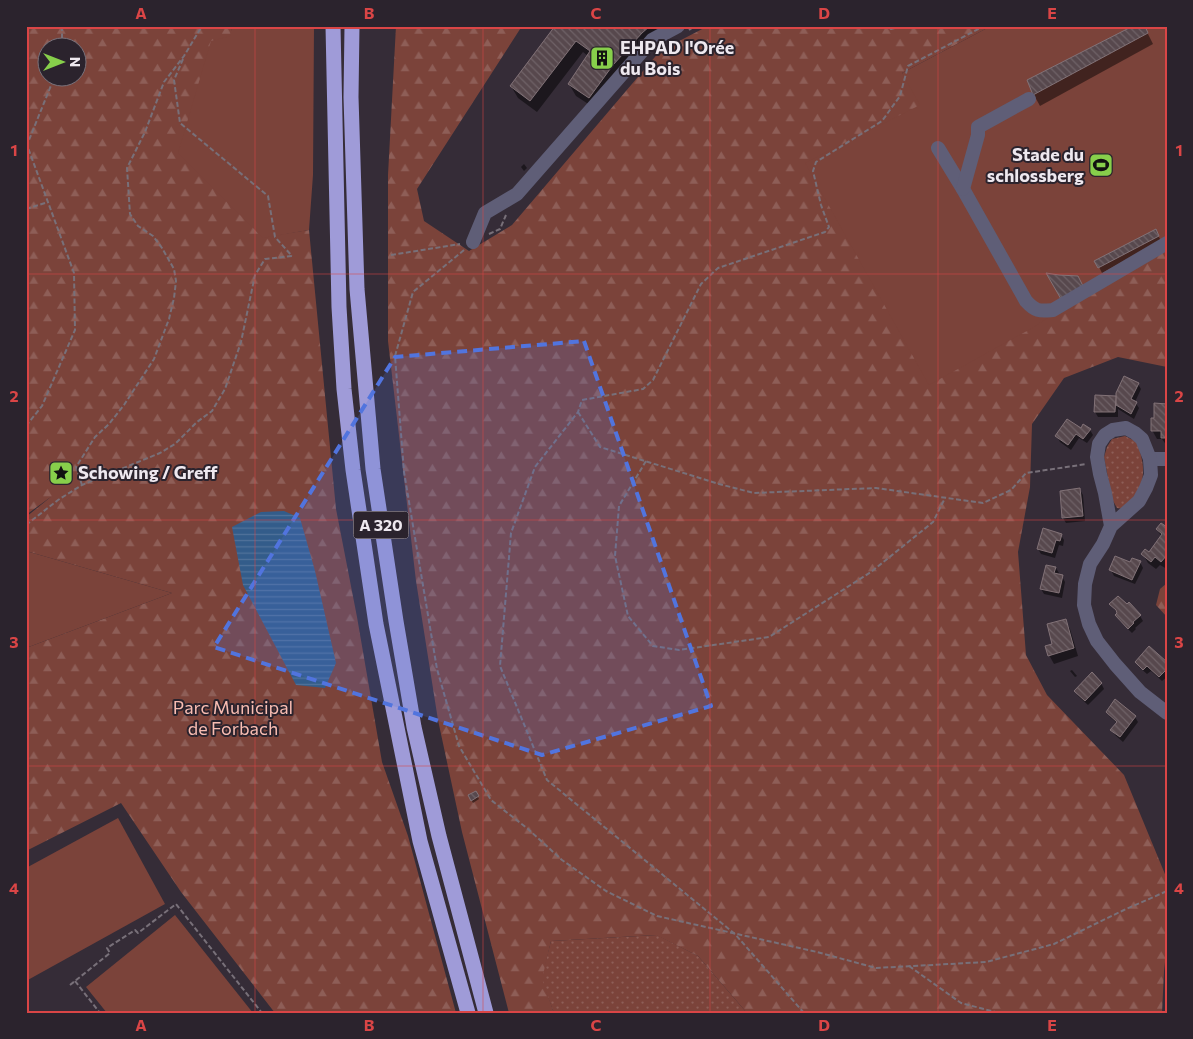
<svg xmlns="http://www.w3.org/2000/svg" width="1193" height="1039" viewBox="0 0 1193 1039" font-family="Commissioner,sans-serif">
<defs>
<pattern id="grass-dots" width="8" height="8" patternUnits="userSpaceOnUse" patternTransform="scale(1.25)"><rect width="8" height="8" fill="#7b433a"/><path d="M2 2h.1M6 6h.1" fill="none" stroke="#8e5e57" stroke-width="1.8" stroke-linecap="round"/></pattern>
<pattern id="forest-firs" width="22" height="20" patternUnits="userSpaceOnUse" patternTransform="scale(1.25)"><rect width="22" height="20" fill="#7b433a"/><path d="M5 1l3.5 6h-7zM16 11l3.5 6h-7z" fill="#8e5e57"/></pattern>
<pattern id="water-rules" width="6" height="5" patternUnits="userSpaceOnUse" patternTransform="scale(1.25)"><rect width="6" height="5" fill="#335c8a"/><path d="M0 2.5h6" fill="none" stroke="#51739b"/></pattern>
<pattern id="building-back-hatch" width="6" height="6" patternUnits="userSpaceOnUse" patternTransform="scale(1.25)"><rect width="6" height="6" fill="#57484d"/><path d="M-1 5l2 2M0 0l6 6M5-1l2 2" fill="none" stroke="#6f6267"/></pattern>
</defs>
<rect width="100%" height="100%" fill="#352c37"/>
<!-- grass -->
<g fill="url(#grass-dots)">
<path d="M1125,436L1137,442C1147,471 1146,487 1123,509L1117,508L1112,499L1104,457L1107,447L1112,439Z"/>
<path d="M657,935L698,956L747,1013H554L541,979L551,941Z"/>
</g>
<!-- forest -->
<g fill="url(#forest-firs)" fill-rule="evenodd">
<path d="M26,26H232L231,36L263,237L309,230L336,509L357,617L382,762L408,836L456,1013H275L181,892L121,803L26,851V648L172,593L26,551V517L52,496L26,515ZM48,48H78V78H48Z"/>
<path d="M396,26H522L417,189L424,221L469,251L512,225L660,51L708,26H991L902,73L1087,291L1167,246V367L1118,357L1064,378L1032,424L1030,487L1018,552L1026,655L1047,695L1124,775L1167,879V944L1164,971L1162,1013H747L698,956L656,935L551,941L542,979L554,1013H509L462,832L438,720L416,581L388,341V175Z"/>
<path d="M1167,583V617L1156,605L1160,589Z"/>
</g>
<!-- garden -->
<g fill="#7b433a">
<path d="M232,26H314L313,175L309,230L263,238L178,153L211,41L230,36Z"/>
<path d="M991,26H1167V246L1087,291L1034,327L929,385L805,163L920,105L902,73Z"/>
<path d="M26,551L172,593L26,648Z"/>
<path d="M118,818L165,904L26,981V868Z"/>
<path d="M175,915L253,1013H107L86,987Z"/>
</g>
<!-- water -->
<path fill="url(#water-rules)" d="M284,511L300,518L315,571L336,663L325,688L296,685L243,585L232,527L261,512Z"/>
<!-- shadow -->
<g fill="#0007">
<path d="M557,26H670L596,109L576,96L569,84L588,56L583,52L537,112L518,98L511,86Z"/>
<path d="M1144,26L1153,44L1040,106L1034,95L1028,81Z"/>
<path d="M524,164L527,168L524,171L521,167Z"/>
<path d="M1158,235L1161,241L1102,273L1096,261Z"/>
<path d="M1138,384L1141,389L1135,402L1139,408L1134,419L1118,409V417H1098L1095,412L1096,396L1117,397Z"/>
<path d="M1167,405V446L1162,439H1157L1152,430L1155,419Z"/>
<path d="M1081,429L1090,430L1093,435L1087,443L1079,438L1071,450L1060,442L1057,436Z"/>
<path d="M1080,490L1083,495L1085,521L1066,523L1063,518L1061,492Z"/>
<path d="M1167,529V569L1160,565L1156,569L1148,563L1143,554L1149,553L1162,537L1157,530Z"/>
<path d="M1061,535L1064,540L1063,546L1059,545L1055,558L1041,554L1038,549Z"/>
<path d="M1140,562L1143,568L1135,584L1114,576L1111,570L1131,564Z"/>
<path d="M1056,568L1059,573L1058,575L1062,576L1065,582L1062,598L1044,594L1041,589Z"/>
<path d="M1111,604L1127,606L1129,604L1140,616L1143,621L1135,628L1136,629L1132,633L1120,621L1117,616L1118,614Z"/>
<path d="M1065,620L1070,629L1078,656L1054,664L1049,655Z"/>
<path d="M1136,662L1167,663V677L1162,681L1151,671L1147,674L1139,667Z"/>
<path d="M1072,670L1077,676L1075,677L1070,671Z"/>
<path d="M1101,683L1104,689L1088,705L1078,696L1075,691Z"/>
<path d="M1116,701L1135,717L1138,722L1123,742L1115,735L1112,730L1117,723L1110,717L1107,712Z"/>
<path d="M475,792L479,799L473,803L469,796Z"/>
</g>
<!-- building -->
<g fill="url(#building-back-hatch)" stroke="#827277">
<path d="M555,26H650L642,33L613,65L589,98L568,84L590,51L576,41L530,101L510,86Z"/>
<path d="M1133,26H1145L1148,33L1033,95L1027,80Z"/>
<path d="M1156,229L1159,236L1098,268L1094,261Z"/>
<path d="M1046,273L1059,275L1078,276L1083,286L1061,299Z"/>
<path d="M1124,376L1139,383L1131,399L1137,402L1131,414L1116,405V393Z"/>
<path d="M1095,395L1116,396L1115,412H1094Z"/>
<path d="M1154,403L1167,404V438H1161V431H1151V418H1154Z"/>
<path d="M1067,419L1081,428L1083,424L1091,429L1083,439L1076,434L1068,445L1055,436Z"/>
<path d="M1080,488L1083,516L1062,518L1060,491Z"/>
<path d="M1161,523L1167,527V555L1161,562L1155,557L1151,562L1141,554L1145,549L1149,552L1162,534L1156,529Z"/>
<path d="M1043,528L1062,534L1060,541L1056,540L1052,553L1037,549Z"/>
<path d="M1115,556L1130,562L1132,558L1141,561L1132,580L1109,570Z"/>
<path d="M1046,565L1056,567L1054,573L1063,575L1059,593L1040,589Z"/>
<path d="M1118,596L1127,604L1129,602L1141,615L1133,622L1134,623L1128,629L1115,615L1117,613L1116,610L1109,604Z"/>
<path d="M1066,619L1074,648L1048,656L1045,646L1052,644L1047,624Z"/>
<path d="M1149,646L1167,662V669L1159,677L1147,666L1143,670L1135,662Z"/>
<path d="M1092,672L1102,683L1085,701L1074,691Z"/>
<path d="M1115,699L1136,716L1120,737L1110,730L1117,722L1106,712Z"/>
<path d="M476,791L479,796L471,801L468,795Z"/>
</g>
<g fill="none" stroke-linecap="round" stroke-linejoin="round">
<!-- path -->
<g stroke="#787079" stroke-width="2" stroke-dasharray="5 2.5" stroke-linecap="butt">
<path d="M62,26V48"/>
<path d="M883,26L891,29L904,26"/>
<path d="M689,30L695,26"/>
<path d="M183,59L174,80L180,123L268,196L275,237L292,256"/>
<path d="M26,209L48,202"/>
<path d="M489,234L500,229L506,215"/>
<path d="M464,250L413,292L395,356L404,472L437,669L459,746L491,800L528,829L562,860L606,891L657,916L817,952L876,968L986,962L1054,944L1124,910L1167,891"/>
<path d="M391,255L460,244"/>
<path d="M578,412L600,447L719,484L754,493L876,488L983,503L1011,490L1026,473L1087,464"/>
<path d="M26,426L42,406L75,330L74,273L27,145L54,78"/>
<path d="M646,461L619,506L615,556L628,616L653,646L679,650L769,637L871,572L933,522L945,498"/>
<path d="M82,485L76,467L95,437L109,424L124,405L154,359L169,319L174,298L176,281L174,269L162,248L153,236L138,226L130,214L127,168L145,132L164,82L184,56L202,26"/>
<path d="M26,525L58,500L82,485L160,453L175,444L197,422L212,411L225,389L241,342L255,275L265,259L292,256"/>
<path d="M909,966L961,1003L999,1013"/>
<path d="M75,981L100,1013"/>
<path d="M70,985L110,953L107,948L135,930L138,933L176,904L262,1013"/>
<path d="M804,1013L735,934L547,780L500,666L511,533L535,467L578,412L582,400L643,389L653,380L701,284L718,268L825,232L829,227L821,205L813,171L816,162L882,121L900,96L908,66L984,26"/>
</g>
<!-- minor -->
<g stroke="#5f5e77" stroke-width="14">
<path d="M938,148L963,189L1026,301C1036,312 1040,311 1053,310L1167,243"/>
<path d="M963,189L978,135V127L1029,99"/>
<path d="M473,242L485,213L517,194L652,40L678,26"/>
<path d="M1150,459H1167"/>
<path d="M1111,526L1105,493L1100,474L1097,457L1099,444L1105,435L1113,430L1126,428L1135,433L1142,439L1150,459L1151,475L1146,488L1139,501L1111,526L1103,544L1090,564L1085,584L1084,605L1089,624L1097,641L1115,664L1140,692L1167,713"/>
</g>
<!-- highway -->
<g stroke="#9f9bd8" stroke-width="15">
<path d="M333,26L339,307L344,389L353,470L376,624L420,841L468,1013"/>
<path d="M352,26L351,97L357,289L373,469L396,621L414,727L439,836L486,1013"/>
</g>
</g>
<!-- marked area -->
<path fill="#5174de" fill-opacity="0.2" stroke="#5174de" stroke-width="4" stroke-dasharray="10 6" stroke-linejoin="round" d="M584,341L711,706L542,755L214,647L395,357Z"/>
<!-- grid -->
<path fill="none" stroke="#da4546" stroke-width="1" stroke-opacity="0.55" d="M255,26V1013M483,26V1013M710,26V1013M938,26V1013M26,274H1167M26,520H1167M26,766H1167"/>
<!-- icons -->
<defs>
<g id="building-square" transform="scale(1.25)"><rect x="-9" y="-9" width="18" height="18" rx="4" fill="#87cf4b" stroke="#2b232d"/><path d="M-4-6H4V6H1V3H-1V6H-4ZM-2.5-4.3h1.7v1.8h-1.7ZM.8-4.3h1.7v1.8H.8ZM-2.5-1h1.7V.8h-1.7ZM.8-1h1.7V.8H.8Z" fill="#111"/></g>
<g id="stadium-square" transform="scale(1.25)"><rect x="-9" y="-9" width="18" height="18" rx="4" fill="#87cf4b" stroke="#2b232d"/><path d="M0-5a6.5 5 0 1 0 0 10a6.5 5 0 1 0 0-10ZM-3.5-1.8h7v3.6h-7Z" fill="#111"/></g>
<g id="sight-square" transform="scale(1.25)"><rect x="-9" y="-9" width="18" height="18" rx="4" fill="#87cf4b" stroke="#2b232d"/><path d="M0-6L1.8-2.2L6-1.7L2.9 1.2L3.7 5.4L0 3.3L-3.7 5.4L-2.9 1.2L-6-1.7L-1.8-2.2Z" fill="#111"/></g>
</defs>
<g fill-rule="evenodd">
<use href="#building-square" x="602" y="58"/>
<use href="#stadium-square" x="1101" y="165"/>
<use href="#sight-square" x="61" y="473"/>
</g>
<g text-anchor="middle" stroke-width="4" stroke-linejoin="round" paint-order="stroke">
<!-- shield labels -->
<rect fill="#2b232d" stroke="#b4adb5" stroke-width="1" x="353.5" y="511.5" width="55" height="27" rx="4"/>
<g font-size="16" font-weight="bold" fill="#eee8ef">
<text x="381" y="531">A 320</text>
</g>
<!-- poi labels -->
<g font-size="18" font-weight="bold" fill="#eee8ef" stroke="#2b232d" text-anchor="start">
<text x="620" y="54">EHPAD l'Orée<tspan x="620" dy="21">du Bois</tspan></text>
<text x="1084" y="161" text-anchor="end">Stade du<tspan x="1084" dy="21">schlossberg</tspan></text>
<text x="78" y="479">Schowing / Greff</text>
</g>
<!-- park labels -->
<g font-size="18" fill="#f9bdb2" stroke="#2b232d">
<text x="233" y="714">Parc Municipal<tspan x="233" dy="21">de Forbach</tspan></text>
</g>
</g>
<!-- border -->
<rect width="1193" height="1039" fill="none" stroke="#2b232d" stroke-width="55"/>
<!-- north arrow -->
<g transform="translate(62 62) rotate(90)"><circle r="24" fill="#2b232d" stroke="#79727b"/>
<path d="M0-4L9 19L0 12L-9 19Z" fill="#87cf4b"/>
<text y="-8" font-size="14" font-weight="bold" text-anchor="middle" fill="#eee8ef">N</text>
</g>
<rect x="28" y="28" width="1138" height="984" fill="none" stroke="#da4546" stroke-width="2"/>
<g font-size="16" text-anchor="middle" font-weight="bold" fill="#da4546">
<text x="141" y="19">A</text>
<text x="369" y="19">B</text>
<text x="596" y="19">C</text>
<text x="824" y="19">D</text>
<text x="1052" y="19">E</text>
<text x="14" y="156">1</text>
<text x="1179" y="156">1</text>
<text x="14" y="402">2</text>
<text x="1179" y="402">2</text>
<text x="14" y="648">3</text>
<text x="1179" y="648">3</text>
<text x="14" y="894">4</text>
<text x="1179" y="894">4</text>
<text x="141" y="1031">A</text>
<text x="369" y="1031">B</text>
<text x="596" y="1031">C</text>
<text x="824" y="1031">D</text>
<text x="1052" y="1031">E</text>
</g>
</svg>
